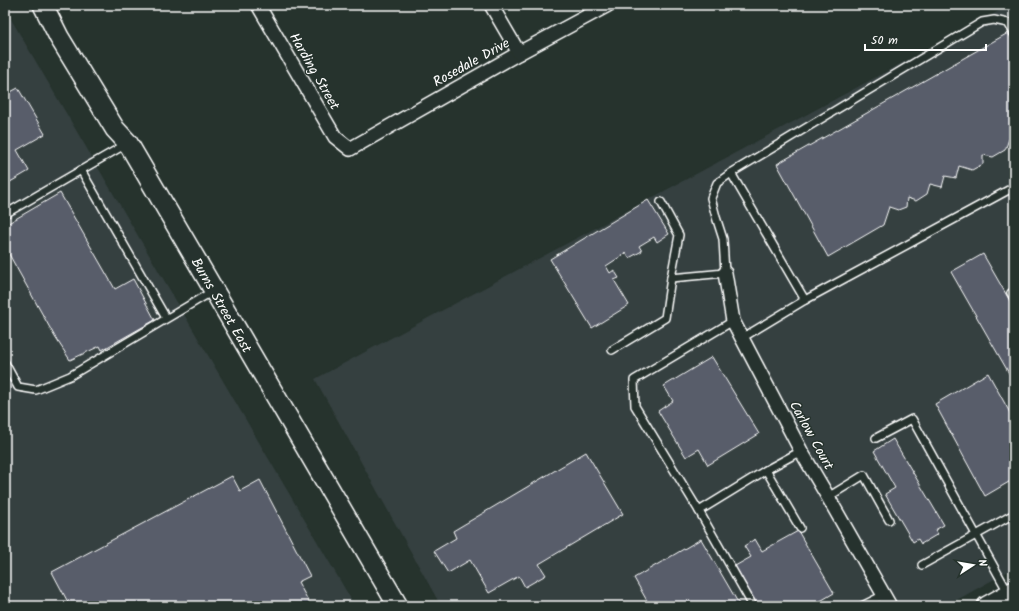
<svg xmlns="http://www.w3.org/2000/svg" width="1019" height="611" viewBox="0 0 1019 611" font-family="Kalam,sans-serif">
<rect width="100%" height="100%" fill="#26332d"/>
<filter id="ink" filterUnits="userSpaceOnUse"><feTurbulence type="fractalNoise" baseFrequency=".025" numOctaves="2"/><feDisplacementMap in="SourceGraphic" scale="8" xChannelSelector="R" yChannelSelector="G"/><feConvolveMatrix kernelMatrix="1 2 1 2 8 2 1 2 1" color-interpolation-filters="sRGB"/></filter>
<g filter="url(#ink)">
<!-- built -->
<g fill="#354040">
<path d="M1010,5H1014V568L946,606H441L315,379Z"/>
<path d="M5,9L355,606H5Z"/>
</g>
<!-- building -->
<g fill="#585d6b" stroke="#fff">
<path d="M1008,33L1014,43V140L1009,139L1005,150L993,157L983,155V164L972,170L959,166L956,178L945,176L942,187L930,184L927,194L916,201L907,198L906,207L898,210L889,207L883,225L828,257L777,164Z"/>
<path d="M18,88L45,134L17,150L29,171L5,185V95Z"/>
<path d="M60,193L115,289L133,279L155,320L102,350L100,346L70,360L55,337L5,247V225Z"/>
<path d="M648,200L669,234L657,242L654,237L639,246L642,251L629,258L626,253L606,266L610,273L614,270L619,278L614,280L629,305L592,328L550,259Z"/>
<path d="M983,254L1014,308V382L951,272Z"/>
<path d="M712,357L759,434L708,465L699,449L686,457L658,411L673,401L664,386Z"/>
<path d="M988,373L1014,420V479L985,496L935,404Z"/>
<path d="M893,439L944,525L935,530L938,534L921,544L918,539L913,542L885,494L895,488L874,451Z"/>
<path d="M586,452L623,514L539,564L546,575L525,587L519,576L489,593L470,560L448,573L434,551L456,538L453,531Z"/>
<path d="M232,476L240,491L260,480L310,576L298,582L311,606H70L52,572Z"/>
<path d="M798,531L834,593L812,606H758L735,566L751,557L744,546L755,539L762,551Z"/>
<path d="M701,539L740,606H650L634,578Z"/>
</g>
<g fill="none" stroke-linecap="round" stroke-linejoin="round">
<!-- lane casing -->
<g stroke="#fff" stroke-width="10">
<g id="lane">
<path d="M81,170L166,318"/>
<path d="M731,173L805,300L742,338"/>
<path d="M661,202L679,235L671,278L725,273L723,239L716,217L711,198L717,183L731,173L982,22L994,20L1008,23L1014,33"/>
<path d="M5,214L128,143"/>
<path d="M1014,292L1011,293L1014,298"/>
<path d="M805,300L1014,187"/>
<path d="M733,321L634,380L635,406L699,511L766,470L801,451"/>
<path d="M612,350L665,318L671,278"/>
<path d="M5,363L18,387L36,390L70,376L213,291"/>
<path d="M876,438L912,419L1009,594"/>
<path d="M766,470L800,528"/>
<path d="M828,497L864,475L889,520"/>
<path d="M699,511L753,606"/>
<path d="M922,565L1014,514"/>
<path d="M862,606L884,595"/>
</g>
</g>
<!-- street casing -->
<g stroke="#fff" stroke-width="16">
<g id="street">
<path d="M258,5L335,137L350,149L519,53L608,5"/>
<path d="M491,5L519,53"/>
<path d="M725,273L733,321L801,451L828,497L890,606"/>
</g>
</g>
<!-- secondary casing -->
<g stroke="#fff" stroke-width="22">
<g id="secondary">
<path d="M43,5L59,37L115,129L128,143L398,606"/>
<path d="M987,606L1014,591"/>
</g>
</g>
<!-- lane -->
<use href="#lane" stroke="#26332d" stroke-width="7"/>
<!-- street -->
<use href="#street" stroke="#26332d" stroke-width="13"/>
<!-- secondary -->
<use href="#secondary" stroke="#26332d" stroke-width="19"/>
</g>
</g>
<g text-anchor="middle" stroke-width="3" stroke-linejoin="round" paint-order="stroke">
<!-- street labels -->
<g font-size="14" fill="#fff" stroke="#26332d">
<text transform="translate(471 62) rotate(-29)" y="5">Rosedale Drive</text>
<text transform="translate(315 71) rotate(60)" y="5">Harding Street</text>
<text transform="translate(222 305) rotate(60)" y="5">Burns Street East</text>
<text transform="translate(812 435) rotate(61)" y="5">Carlow Court</text>
</g>
</g>
<!-- margin -->
<rect width="1019" height="611" fill="none" stroke="#26332d" stroke-width="20"/>
<rect x="10" y="10" width="999" height="591" fill="none" stroke="#fff" stroke-width="1.5" filter="url(#ink)"/>
<!-- north arrow -->
<g transform="translate(973 565) rotate(78)" stroke="#26332d" stroke-width="3" paint-order="stroke">
<path d="M0-3L7 15L0 10L-7 15Z" fill="#ffffff"/>
<text y="-6" font-size="11" font-weight="bold" text-anchor="middle" fill="#ffffff">N</text>
</g>
<!-- scale -->
<path d="M865 44v6h121v-6" fill="none" stroke="#ffffff" stroke-width="2"/>
<text x="871" y="44" font-size="12" fill="#ffffff" stroke="#26332d" stroke-width="3" paint-order="stroke">50 m</text>
</svg>
